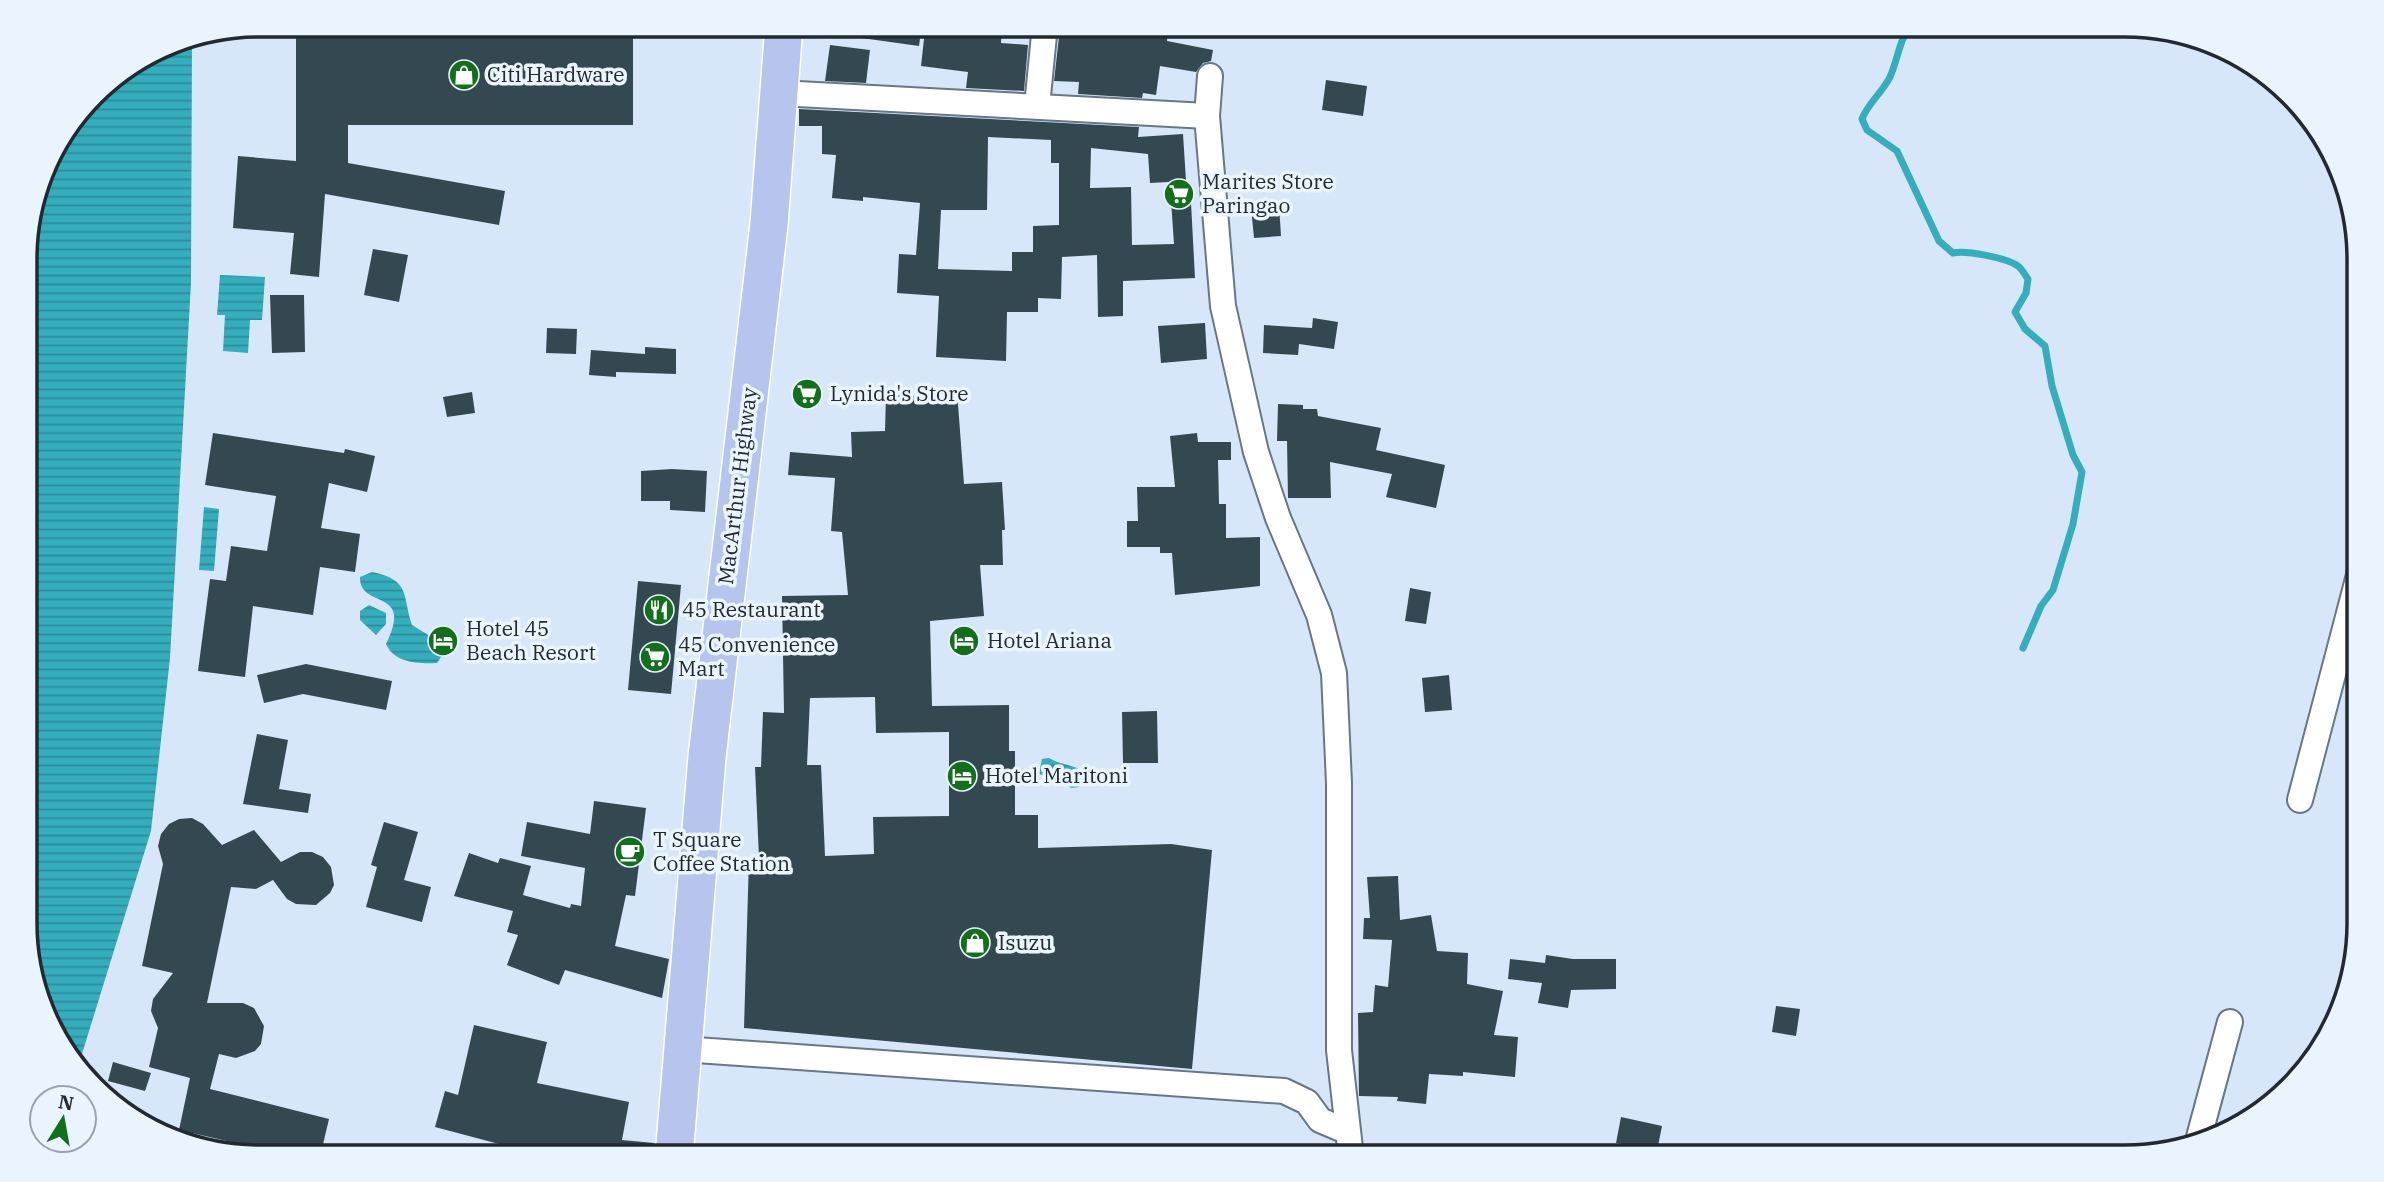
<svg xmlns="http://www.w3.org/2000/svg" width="2384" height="1182" viewBox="0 0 2384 1182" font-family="'IBM Plex Serif',serif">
<defs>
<pattern id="water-rules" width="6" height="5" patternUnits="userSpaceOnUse" patternTransform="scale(1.75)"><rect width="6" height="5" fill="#35adbd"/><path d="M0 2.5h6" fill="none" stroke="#2c8d9a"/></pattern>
</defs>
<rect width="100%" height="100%" fill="#d7e7f9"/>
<!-- water -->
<g fill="url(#water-rules)">
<path d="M192,38L191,283L170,658L151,831L77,1070L73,1066L27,954L25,243L49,155L104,83L169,42Z"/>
<path d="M220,275L265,277L262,320H250L248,353L223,351L225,315H217Z"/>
<path d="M204,507L219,509L214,571L199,570Z"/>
<path d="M372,572C411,580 402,595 412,625L438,641L443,654L437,663C419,664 394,663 386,644C415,587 359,610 360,577Z"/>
<path d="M369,605L386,613V624L376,635L360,620V611Z"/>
<path d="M1049,758C1061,765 1071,764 1083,771L1085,776L1079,787L1071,788L1063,780L1039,774L1042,759Z"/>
</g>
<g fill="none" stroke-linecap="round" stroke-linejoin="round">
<!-- stream -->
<path stroke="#35adbd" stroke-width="7" d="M1911,25C1899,40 1898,59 1890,77C1882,93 1868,103 1862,119L1867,130L1897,151L1939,241L1953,253C1966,250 2007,258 2018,266C2022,269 2025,275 2028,279L2026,293L2015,312L2025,329L2045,346L2052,386L2073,455L2082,472L2073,524L2053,590L2041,606L2023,648"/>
</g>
<!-- building -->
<g fill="#344852" fill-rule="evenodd">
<path d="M296,24H633V125H348V163L505,191L499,225L325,194L319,277L290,274L294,233L233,228L238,156L296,161Z"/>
<path d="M848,24H922L919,46L847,36Z"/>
<path d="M984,24H1002L1001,43L1028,45L1024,91L966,88L968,72L921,66L925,30L983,38Z"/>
<path d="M1065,24H1168L1167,41L1213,50L1211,61L1203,63L1196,72L1160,66L1156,95L1143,93L1142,98L1078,94L1079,82L1054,81L1059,37H1065Z"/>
<path d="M830,45L870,50L866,83L825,81Z"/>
<path d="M1326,80L1367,86L1363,116L1322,110Z"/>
<path d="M799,109L1139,127L1138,137L1183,134L1186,181L1150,183L1148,154L1091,148L1090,188L1131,187L1132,245L1174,244L1170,186L1190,184L1195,278L1123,281V316L1098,317L1097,255L1062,257L1061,299L1038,298V312H1007L1006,361L936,357L939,296L897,293L899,254L916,255L920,203L863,197V201L832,198L836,155L822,154V126H799ZM988,137L1051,140V163H1059V225L1033,226V252H1012V271L938,269L941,210H987Z"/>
<path d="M1279,205L1281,236L1254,238L1251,207Z"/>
<path d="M373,249L408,255L399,302L364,295Z"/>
<path d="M270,295H304L305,352L272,353Z"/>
<path d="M1313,318L1338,322L1334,349L1299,344L1298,355L1263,353L1264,325L1312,328Z"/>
<path d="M1205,323L1207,359L1161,363L1158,326Z"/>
<path d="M547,328L577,329L576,354L546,353Z"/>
<path d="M645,347L676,349V374L616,372V377L589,375L591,350L645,354Z"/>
<path d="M957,391L964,484L1002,482L1005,530H1002L1003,565H980L984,616L930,621L932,706L1009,705V751H1015V815H1038V848L1171,844L1212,850L1192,1069L744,1028L749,858H759L755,767H761L763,712L784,713L782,596L848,595L842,532L831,531L835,478L788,475L790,452L852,457L851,432L885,431L886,395L924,396L923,393ZM875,697L876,733L949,732V816L873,817L874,854L825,856L821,765H807L810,698Z"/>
<path d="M472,392L475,413L447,417L443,397Z"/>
<path d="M1278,404L1303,405V409H1317L1318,416L1381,428L1376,450L1445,465L1436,508L1386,497L1392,474L1330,462L1331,498H1288L1287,441H1277Z"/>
<path d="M213,433L344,453L345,449L375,456L367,492L329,483L321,528L360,534L355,572L320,567L313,615L253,606L245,677L198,671L210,579L226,581L231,546L267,551L276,496L205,485Z"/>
<path d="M1197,433L1198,442H1231V460H1218L1219,504H1226V538L1260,537V586L1175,595L1172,553H1160V547H1127V521H1138L1137,487H1175L1170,436Z"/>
<path d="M672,469L707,471L705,512L670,510V501H641V471Z"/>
<path d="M638,581L681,585L671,694L628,690Z"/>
<path d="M1410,588L1431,592L1426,624L1405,621Z"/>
<path d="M306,664L392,681L386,710L303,694L264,703L257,675Z"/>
<path d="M1449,675L1452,710L1425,712L1422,678Z"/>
<path d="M1157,711L1158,763H1123L1122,712Z"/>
<path d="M257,734L288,740L279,789L311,794L308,813L243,804Z"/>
<path d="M594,801L646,808L635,896L626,895L615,946L669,959L662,998L565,970L559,985L507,965L518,935L507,932L513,911L454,896L469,853L498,863L500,858L531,866L523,895L570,908L571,904L581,906L585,868L521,856L527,822L590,834Z"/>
<path d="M192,818L203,824L222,845L254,830L281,862L300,852H312L323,857L331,867L334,885L330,893L316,905L296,904L287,899L273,880L256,889L231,887L207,1003H243L254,1008L264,1026L261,1044L255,1051L236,1058L219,1054L210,1089L329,1119L320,1157H296L179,1130L190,1078L149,1067L158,1028L151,1011L153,999L173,973L142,966L163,864L158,846L161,834L169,824L179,819Z"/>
<path d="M384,822L418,832L404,880L431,887L422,922L366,907L377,867L371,865Z"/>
<path d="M1398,876L1400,920L1431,915L1437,951L1468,953L1467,984L1503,991L1494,1035L1518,1037L1515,1077L1463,1072V1076L1429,1074L1426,1104L1397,1101L1398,1097L1359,1096L1358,1013L1373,1012L1375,985L1388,987L1392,940L1363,939L1364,918H1370L1367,877Z"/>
<path d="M1546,955L1573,959H1616V989L1571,990L1568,1008L1538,1003L1542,983L1508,979L1510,959L1545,963Z"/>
<path d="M1776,1006L1800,1009L1796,1036L1772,1032Z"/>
<path d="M474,1025L547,1042L537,1083L629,1102L622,1140L654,1143L653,1157H530L497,1150L499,1144L435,1127L445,1091L458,1095Z"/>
<path d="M113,1062L151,1073L145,1091L108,1081Z"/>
<path d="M1621,1117L1662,1126L1657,1151L1653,1150L1651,1157H1619L1622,1144L1616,1143Z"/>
</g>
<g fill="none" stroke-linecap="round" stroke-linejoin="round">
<!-- minor casing -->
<g stroke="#687786" stroke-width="28">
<g id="minor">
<path d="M1210,76L1207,116L1223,306L1256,452L1278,518L1319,615L1334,673L1339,783V1050L1351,1157"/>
<path d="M779,93L1207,116"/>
<path d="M1037,106L1045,25"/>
<path d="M2300,800L2359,575"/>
<path d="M682,1049L1284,1091L1307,1102L1320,1120L1346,1131"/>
<path d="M2199,1137L2230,1022"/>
</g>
</g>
<!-- highway casing -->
<g stroke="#fff" stroke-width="40">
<path id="highway" d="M674,1157L707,757L769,224L784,25"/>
</g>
<!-- minor -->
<use href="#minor" stroke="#fff" stroke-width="24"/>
<!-- highway -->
<use href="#highway" stroke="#b6c4ee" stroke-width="37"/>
</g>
<!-- icons -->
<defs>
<g id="shop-disc" transform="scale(1.575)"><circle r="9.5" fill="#146f1c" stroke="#eaf4fe"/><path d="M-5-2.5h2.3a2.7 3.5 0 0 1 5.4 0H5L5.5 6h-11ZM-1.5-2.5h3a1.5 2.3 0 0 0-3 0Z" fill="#fff"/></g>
<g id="supermarket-disc" transform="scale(1.575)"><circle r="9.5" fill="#146f1c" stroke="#eaf4fe"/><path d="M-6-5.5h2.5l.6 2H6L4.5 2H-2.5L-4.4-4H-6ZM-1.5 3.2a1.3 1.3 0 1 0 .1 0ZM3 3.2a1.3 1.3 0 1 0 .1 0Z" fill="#fff"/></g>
<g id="restaurant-disc" transform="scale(1.575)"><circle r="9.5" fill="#146f1c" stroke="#eaf4fe"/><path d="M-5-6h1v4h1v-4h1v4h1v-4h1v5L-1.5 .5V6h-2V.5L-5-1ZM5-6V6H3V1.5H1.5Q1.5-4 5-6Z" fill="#fff"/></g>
<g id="hotel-disc" transform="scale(1.575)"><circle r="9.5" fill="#146f1c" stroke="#eaf4fe"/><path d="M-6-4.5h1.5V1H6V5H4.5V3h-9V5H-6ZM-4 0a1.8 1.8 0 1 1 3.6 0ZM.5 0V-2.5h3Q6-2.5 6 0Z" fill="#fff"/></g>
<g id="cafe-disc" transform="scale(1.575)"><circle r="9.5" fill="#146f1c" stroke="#eaf4fe"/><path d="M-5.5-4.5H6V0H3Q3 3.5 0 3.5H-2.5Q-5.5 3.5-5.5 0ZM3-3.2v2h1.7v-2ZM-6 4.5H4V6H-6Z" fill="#fff"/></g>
</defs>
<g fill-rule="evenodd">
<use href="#shop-disc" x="464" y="75"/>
<use href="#supermarket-disc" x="1179" y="194"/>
<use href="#supermarket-disc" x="807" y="394"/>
<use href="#restaurant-disc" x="659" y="610"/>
<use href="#hotel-disc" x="443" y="641"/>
<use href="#hotel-disc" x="964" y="641"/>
<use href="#supermarket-disc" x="655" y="657"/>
<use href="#hotel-disc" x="962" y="776"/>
<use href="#cafe-disc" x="630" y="852"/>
<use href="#shop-disc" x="975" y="943"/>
</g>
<g text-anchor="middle" stroke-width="7" stroke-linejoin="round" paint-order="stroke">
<!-- poi labels -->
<g font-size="21" fill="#232930" stroke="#eaf4fe" text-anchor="start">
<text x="487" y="82">Citi Hardware</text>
<text x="1202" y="189">Marites Store<tspan x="1202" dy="24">Paringao</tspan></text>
<text x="830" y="401">Lynida's Store</text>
<text x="682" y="617">45 Restaurant</text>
<text x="466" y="636">Hotel 45<tspan x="466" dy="24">Beach Resort</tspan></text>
<text x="987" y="648">Hotel Ariana</text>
<text x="678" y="652">45 Convenience<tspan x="678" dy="24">Mart</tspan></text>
<text x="985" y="783">Hotel Maritoni</text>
<text x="653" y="847">T Square<tspan x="653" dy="24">Coffee Station</tspan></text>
<text x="998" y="950">Isuzu</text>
</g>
<!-- street labels -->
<g font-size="21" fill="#232930" stroke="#eaf4fe">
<text transform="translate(738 486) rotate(-83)" y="7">MacArthur Highway</text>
</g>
</g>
<!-- crop -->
<path d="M0 0H2384V1182H0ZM259 37H2125A222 222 0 0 1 2347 259V923A222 222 0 0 1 2125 1145H259A222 222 0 0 1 37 923V259A222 222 0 0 1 259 37Z" fill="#eaf4fe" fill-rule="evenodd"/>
<path fill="none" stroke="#232930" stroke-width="3.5" d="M259 37H2125A222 222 0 0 1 2347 259V923A222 222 0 0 1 2125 1145H259A222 222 0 0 1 37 923V259A222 222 0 0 1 259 37Z"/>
<!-- north arrow -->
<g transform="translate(63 1119) rotate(11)"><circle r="33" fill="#eaf4fe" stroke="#9aa3ac" stroke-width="2"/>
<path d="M0-5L12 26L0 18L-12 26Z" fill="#146f1c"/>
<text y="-10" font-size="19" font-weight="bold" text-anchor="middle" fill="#232930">N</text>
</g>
</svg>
